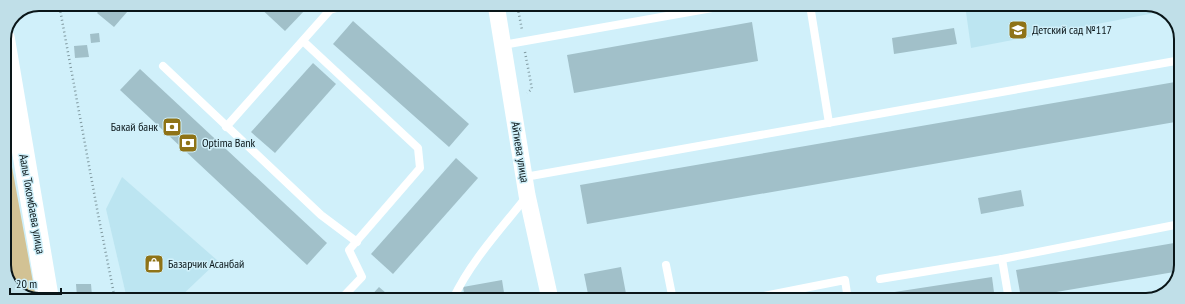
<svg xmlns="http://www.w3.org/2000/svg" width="1185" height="304" viewBox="0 0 1185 304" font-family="'PT Sans Narrow',sans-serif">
<rect width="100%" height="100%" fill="#d0f0fa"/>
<!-- built -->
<g fill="#bce5f1">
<path d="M965,5H1155L1165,11L971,48Z"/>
<path d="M122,177L218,261L178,299H127L106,209Z"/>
</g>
<!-- green -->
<path fill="#d2c294" d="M4,123L36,299H30L13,288L5,271Z"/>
<!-- building -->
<g fill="#a1c0c9">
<path d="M105,4H134L114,27L97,13Z"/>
<path d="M256,4H299L305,10L285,31Z"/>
<path d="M353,21L469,124L449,147L333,44Z"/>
<path d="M752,22L758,61L574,93L567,55Z"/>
<path d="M954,28L957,44L894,54L892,38Z"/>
<path d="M99,33L100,42L91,43L90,34Z"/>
<path d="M87,45L89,57L75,58L74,46Z"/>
<path d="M313,63L336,84L275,153L251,132Z"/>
<path d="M140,69L327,243L307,265L120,90Z"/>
<path d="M1181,81V121L587,224L580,185Z"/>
<path d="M456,158L478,178L393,274L371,254Z"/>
<path d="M1021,190L1024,206L981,214L978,198Z"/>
<path d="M1180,242V271L1021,298L1016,270Z"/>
<path d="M621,267L627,299H589L584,274Z"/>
<path d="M992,277L995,300H862V297Z"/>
<path d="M502,280L505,299H465L463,287Z"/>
<path d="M76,284H91L92,296L77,297Z"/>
<path d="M379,287L393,299H368Z"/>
</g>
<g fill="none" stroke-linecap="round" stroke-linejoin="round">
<!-- path -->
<g stroke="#819aa1" stroke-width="2.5" stroke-dasharray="1 3" stroke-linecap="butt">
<path d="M59,4L98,214L115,299"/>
<path d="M517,4L522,30"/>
<path d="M525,52L532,89L527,93"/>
</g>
<!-- lane -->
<g stroke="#fff" stroke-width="8">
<path d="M323,4L330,10"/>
<path d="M810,5L829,123"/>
<path d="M303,41L418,148L420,168L349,250L362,277L341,299"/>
<path d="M503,45L729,5"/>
<path d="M163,66L321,215L357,242"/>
<path d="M226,127L330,10L350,4"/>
<path d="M525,177L1181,60"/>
<path d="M1002,259L1180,224"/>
<path d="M666,265L673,300"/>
<path d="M880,279L1002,259L1009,300"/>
<path d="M453,299C471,261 501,229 527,196"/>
<path d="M744,300L845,280L848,300"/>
</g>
<!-- street -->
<path stroke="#fff" stroke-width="17" d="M496,4L527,195L550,299"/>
<!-- primary -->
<path stroke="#fff" stroke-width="22" d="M4,39L48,299"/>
</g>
<!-- icons -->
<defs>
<g id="school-square" transform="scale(1)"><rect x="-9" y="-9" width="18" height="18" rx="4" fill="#8f7317" stroke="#d0f0fa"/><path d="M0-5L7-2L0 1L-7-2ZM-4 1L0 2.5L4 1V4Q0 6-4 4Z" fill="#fff"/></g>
<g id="bank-square" transform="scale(1)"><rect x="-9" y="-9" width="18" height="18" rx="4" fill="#8f7317" stroke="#d0f0fa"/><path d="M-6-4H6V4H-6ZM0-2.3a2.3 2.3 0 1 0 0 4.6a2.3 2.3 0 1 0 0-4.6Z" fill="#fff"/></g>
<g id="shop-square" transform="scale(1)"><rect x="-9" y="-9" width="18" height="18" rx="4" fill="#8f7317" stroke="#d0f0fa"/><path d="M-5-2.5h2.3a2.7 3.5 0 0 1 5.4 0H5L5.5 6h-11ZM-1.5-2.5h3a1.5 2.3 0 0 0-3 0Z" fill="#fff"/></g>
</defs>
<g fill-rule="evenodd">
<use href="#school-square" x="1018" y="30"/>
<use href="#bank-square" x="172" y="127"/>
<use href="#bank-square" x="188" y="143"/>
<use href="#shop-square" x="154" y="264"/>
</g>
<g text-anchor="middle" stroke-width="3" stroke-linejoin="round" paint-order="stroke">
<!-- poi labels -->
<g font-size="12" fill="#0a1619" stroke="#d0f0fa" text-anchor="start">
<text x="1032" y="34">Детский сад №117</text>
<text x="158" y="131" text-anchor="end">Бакай банк</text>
<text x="202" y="147">Optima Bank</text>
<text x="168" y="268">Базарчик Асанбай</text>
</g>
<!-- street labels -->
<g font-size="12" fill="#0a1619" stroke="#d0f0fa">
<text transform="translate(520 152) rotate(81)" y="4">Айтиева улица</text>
<text transform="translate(32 204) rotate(80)" y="4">Аалы Токомбаева улица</text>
</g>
</g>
<!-- crop -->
<path d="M0 0H1185V304H0ZM39 11H1146A28 28 0 0 1 1174 39V265A28 28 0 0 1 1146 293H39A28 28 0 0 1 11 265V39A28 28 0 0 1 39 11Z" fill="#c0dfe8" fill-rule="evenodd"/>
<path fill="none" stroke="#0a1619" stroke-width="2" d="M39 11H1146A28 28 0 0 1 1174 39V265A28 28 0 0 1 1146 293H39A28 28 0 0 1 11 265V39A28 28 0 0 1 39 11Z"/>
<!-- scale -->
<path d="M10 288v6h51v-6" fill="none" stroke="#0a1619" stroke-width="2"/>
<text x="16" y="288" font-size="12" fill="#0a1619" stroke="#d0f0fa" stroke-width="3" paint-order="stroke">20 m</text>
</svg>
